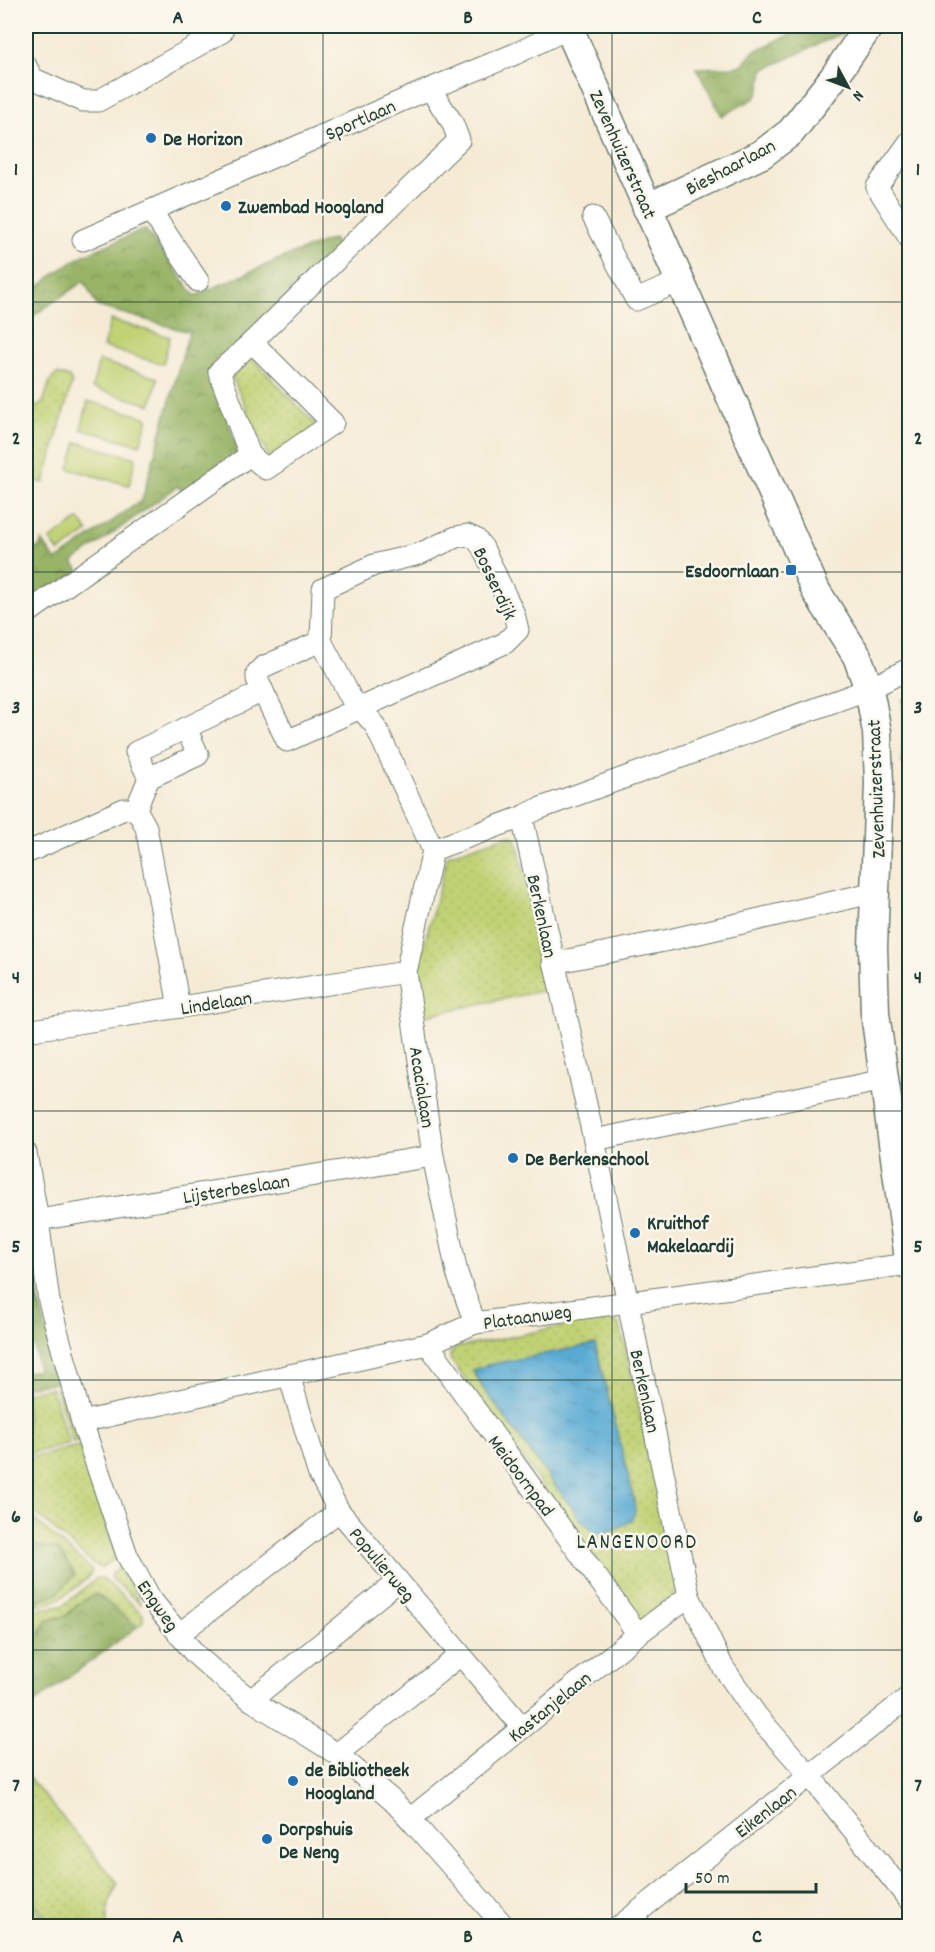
<svg xmlns="http://www.w3.org/2000/svg" width="935" height="1952" viewBox="0 0 935 1952" font-family="Dekko,sans-serif">
<defs>
<pattern id="grass-dots" width="8" height="8" patternUnits="userSpaceOnUse" patternTransform="scale(1.5)"><rect width="8" height="8" fill="#c1d275"/><path d="M2 2h.1M6 6h.1" fill="none" stroke="#a5b566" stroke-width="1.8" stroke-linecap="round"/></pattern>
<pattern id="forest-crowns" width="20" height="18" patternUnits="userSpaceOnUse" patternTransform="scale(1.5)"><rect width="20" height="18" fill="#98b466"/><path d="M2 6a3 3 0 1 1 6 0M12 15a3 3 0 1 1 6 0" fill="none" stroke="#7b9455"/></pattern>
<pattern id="water-ripples" width="26" height="14" patternUnits="userSpaceOnUse" patternTransform="scale(1.5)"><rect width="26" height="14" fill="#58aad3"/><path d="M2 4q2-2 4 0t4 0M15 11q2-2 4 0t4 0" fill="none" stroke="#488cac"/></pattern>
</defs>
<rect width="100%" height="100%" fill="#fbf7ec"/>
<filter id="ink" filterUnits="userSpaceOnUse"><feTurbulence type="fractalNoise" baseFrequency=".0167" numOctaves="2"/><feDisplacementMap in="SourceGraphic" scale="12" xChannelSelector="R" yChannelSelector="G"/><feConvolveMatrix kernelMatrix="1 2 1 2 8 2 1 2 1" color-interpolation-filters="sRGB"/></filter>
<filter id="wash" filterUnits="userSpaceOnUse"><feTurbulence type="fractalNoise" baseFrequency=".008" numOctaves="4" result="noise"/><feDisplacementMap in="SourceGraphic" scale="24" xChannelSelector="R" yChannelSelector="G"/><feGaussianBlur stdDeviation="1.35" result="paint"/><feColorMatrix in="noise" values="0 0 0 0 0 0 0 0 0 0 0 0 0 0 0 0 0 1.4 0 .05"/><feComposite in="paint" operator="in"/></filter>
<g filter="url(#wash)">
<rect width="100%" height="100%" fill="#f5ebd5"/>
<!-- grass -->
<g fill="url(#grass-dots)" stroke="#708854" stroke-width="1.5" fill-rule="evenodd">
<path d="M252,358L319,428L270,460L232,377Z"/>
<path d="M57,374L69,377L72,382L44,483L26,478L28,471L26,470V410L28,411L43,403L50,381Z"/>
<path d="M909,696V760L902,763L904,717L902,700Z"/>
<path d="M510,835L516,838L551,989L427,1015L418,975L420,960L448,855Z"/>
<path d="M607,1317L620,1325L681,1589L641,1622L450,1359V1354L456,1348ZM595,1344L597,1351L634,1499L556,1488L483,1388L473,1371L488,1365Z"/>
<path d="M66,1386L82,1439L73,1442L56,1387Z"/>
<path d="M51,1388L69,1443L26,1455V1392Z"/>
<path d="M79,1446L116,1553L113,1560L101,1568L90,1561L26,1505V1459Z"/>
<path d="M26,1512L92,1570C90,1581 58,1601 46,1604C42,1605 36,1604 32,1604L59,1592L75,1574L57,1549L26,1544Z"/>
<path d="M121,1567L141,1605L111,1578L112,1573Z"/>
<path d="M97,1578L103,1579L143,1614V1622L137,1627L97,1594L79,1603L66,1616L47,1620L39,1633L26,1647V1611L62,1606Z"/>
<path d="M26,1774L118,1883C110,1897 106,1911 107,1926H54L26,1894Z"/>
<path d="M26,1898L51,1926H26Z"/>
</g>
<!-- forest -->
<g fill="url(#forest-crowns)" stroke="#5c784d" stroke-width="1.5">
<path d="M809,26H857L763,70L760,89L755,98L722,116L696,68L734,67L742,65L754,51Z"/>
<path d="M145,229L195,296L282,258L333,239L339,248L212,369L237,448L236,457L186,497L178,486L73,562L79,570L26,610V591L32,569L26,567L31,547L38,549L42,541L56,561L142,500L189,332L97,306L84,281L33,316L29,332L26,331V297L57,272L82,256Z"/>
<path d="M26,1232L40,1306L59,1382L26,1387V1372L38,1370L26,1296Z"/>
<path d="M26,1544L58,1549L75,1574L59,1592L27,1605L26,1591L30,1579L26,1564Z"/>
<path d="M97,1594L137,1627L26,1709V1651L40,1636L47,1620L66,1616L79,1603Z"/>
</g>
<!-- garden -->
<g fill="#c1d275" stroke="#708854" stroke-width="1.5">
<path d="M111,320L170,337L163,364L103,347Z"/>
<path d="M99,361L158,378L151,405L92,388Z"/>
<path d="M88,401L148,418L140,445L81,429Z"/>
<path d="M77,442L136,458L129,485L69,469Z"/>
<path d="M79,519L88,532L59,552L50,540Z"/>
</g>
<!-- water -->
<path fill="url(#water-ripples)" stroke="#3c7484" stroke-width="1.5" d="M595,1344L634,1499L635,1512L631,1521L606,1534L595,1532L581,1520L483,1388L473,1370L488,1365Z"/>
</g>
<g filter="url(#ink)">
<g fill="none" stroke-linecap="round" stroke-linejoin="round">
<!-- street casing -->
<g stroke="#6a7a6c" stroke-width="23">
<g id="street">
<path d="M26,66L32,78L83,101H98L222,32L217,26"/>
<path d="M910,141L877,187L910,239"/>
<path d="M151,211L198,281"/>
<path d="M593,217L636,300L680,281"/>
<path d="M83,240L408,98L515,54L569,28"/>
<path d="M250,455L219,372L252,342"/>
<path d="M467,535L476,539L483,548L514,614L518,630L505,643L287,741L257,679V673L263,667L321,641L323,589L374,565L419,554L456,537Z"/>
<path d="M26,614L250,455L266,469L333,423L252,342L459,140L452,122L430,89"/>
<path d="M321,641L351,698L375,725L433,850"/>
<path d="M149,778L136,752L186,728"/>
<path d="M136,809L149,778L198,755L186,728L263,691"/>
<path d="M522,817L594,1140L689,1596L723,1667L757,1716L810,1776L910,1901"/>
<path d="M433,850L522,817L538,809L869,689L910,668"/>
<path d="M433,850L406,972L433,1156L457,1273L475,1323"/>
<path d="M26,853L124,809H136L146,827L179,1007"/>
<path d="M553,963L669,940L876,892"/>
<path d="M26,1031L406,972"/>
<path d="M594,1140L884,1080"/>
<path d="M26,1153L38,1220L49,1301L82,1422L127,1555L150,1598L195,1654L213,1670L251,1700L337,1754L393,1801L410,1819L504,1926"/>
<path d="M38,1220L433,1156"/>
<path d="M428,1344L638,1634"/>
<path d="M289,1375L318,1472L339,1511L522,1727"/>
<path d="M82,1422L428,1344L475,1323L909,1264"/>
<path d="M179,1634L339,1511"/>
<path d="M251,1700L397,1582"/>
<path d="M337,1754L459,1656"/>
<path d="M410,1819L638,1634L689,1596"/>
<path d="M620,1926L910,1696"/>
</g>
</g>
<!-- secondary casing -->
<g stroke="#6a7a6c" stroke-width="31">
<g id="secondary">
<path d="M568,26L816,591L857,656L869,689L877,732L879,783L873,947L875,1013L910,1266"/>
<path d="M647,208L762,154L791,132L834,77L869,26"/>
</g>
</g>
<!-- street -->
<use href="#street" stroke="#fff" stroke-width="21"/>
<!-- secondary -->
<use href="#secondary" stroke="#fff" stroke-width="28"/>
</g>
</g>
<!-- grid -->
<path fill="none" stroke="#1f3d34" stroke-width="1.5" stroke-opacity="0.55" d="M323,26V1926M612,26V1926M26,302H910M26,572H910M26,841H910M26,1111H910M26,1380H910M26,1650H910"/>
<!-- markers -->
<g fill="#1f6fb2" stroke="#fbf7ec" stroke-width="2">
<circle cx="151" cy="138" r="6"/>
<circle cx="226" cy="206" r="6"/>
<rect x="785" y="564" width="12" height="12" rx="3"/>
<circle cx="513" cy="1158" r="6"/>
<circle cx="635" cy="1233" r="6"/>
<circle cx="293" cy="1781" r="6"/>
<circle cx="267" cy="1839" r="6"/>
</g>
<g text-anchor="middle" stroke-width="5" stroke-linejoin="round" paint-order="stroke">
<!-- street labels -->
<g font-size="20" fill="#1f3d34" stroke="#fbf7ec">
<text transform="translate(360 119) rotate(-24)" y="7">Sportlaan</text>
<text transform="translate(624 154) rotate(66)" y="7">Zevenhuizerstraat</text>
<text transform="translate(730 166) rotate(-28)" y="7">Bieshaarlaan</text>
<text transform="translate(496 583) rotate(65)" y="7">Bosserdijk</text>
<text transform="translate(875 789) rotate(-92)" y="7">Zevenhuizerstraat</text>
<text transform="translate(543 916) rotate(78)" y="7">Berkenlaan</text>
<text transform="translate(216 1002) rotate(-9)" y="7">Lindelaan</text>
<text transform="translate(423 1087) rotate(81)" y="7">Acacialaan</text>
<text transform="translate(236 1188) rotate(-9)" y="7">Lijsterbeslaan</text>
<text transform="translate(527 1316) rotate(-8)" y="7">Plataanweg</text>
<text transform="translate(646 1391) rotate(78)" y="7">Berkenlaan</text>
<text transform="translate(522 1475) rotate(53)" y="7">Meidoornpad</text>
<text transform="translate(383 1564) rotate(50)" y="7">Populierweg</text>
<text transform="translate(159 1605) rotate(55)" y="7">Engweg</text>
<text transform="translate(549 1706) rotate(-39)" y="7">Kastanjelaan</text>
<text transform="translate(765 1811) rotate(-38)" y="7">Eikenlaan</text>
</g>
<!-- poi labels -->
<g font-size="20" font-weight="bold" fill="#1f3d34" stroke="#fbf7ec" text-anchor="start">
<text x="163" y="145">De Horizon</text>
<text x="238" y="213">Zwembad Hoogland</text>
<text x="779" y="577" text-anchor="end">Esdoornlaan</text>
<text x="525" y="1165">De Berkenschool</text>
<text x="647" y="1229">Kruithof<tspan x="647" dy="23">Makelaardij</tspan></text>
<text x="305" y="1776">de Bibliotheek<tspan x="305" dy="23">Hoogland</tspan></text>
<text x="279" y="1835">Dorpshuis<tspan x="279" dy="23">De Neng</tspan></text>
</g>
<!-- neighbourhood labels -->
<g font-size="21" letter-spacing="1.5" fill="#1f3d34" stroke="#fbf7ec">
<text x="637" y="1548">LANGENOORD</text>
</g>
</g>
<!-- margin -->
<rect width="935" height="1952" fill="none" stroke="#fbf7ec" stroke-width="66"/>
<!-- north arrow -->
<g transform="translate(848 87) rotate(131)" stroke="#fbf7ec" stroke-width="4.5" paint-order="stroke">
<path d="M0-4.5L10 22L0 15L-10 22Z" fill="#1f3d34"/>
<text y="-9" font-size="16" font-weight="bold" text-anchor="middle" fill="#1f3d34">N</text>
</g>
<!-- scale -->
<path d="M686 1883v9h130v-9" fill="none" stroke="#1f3d34" stroke-width="3"/>
<text x="695" y="1883" font-size="18" fill="#1f3d34" stroke="#fbf7ec" stroke-width="4.5" paint-order="stroke">50 m</text>
<rect x="33" y="33" width="869" height="1886" fill="none" stroke="#1f3d34" stroke-width="2"/>
<g font-size="20" text-anchor="middle" font-weight="bold" fill="#1f3d34">
<text x="178" y="23">A</text>
<text x="468" y="23">B</text>
<text x="757" y="23">C</text>
<text x="16" y="175">1</text>
<text x="918" y="175">1</text>
<text x="16" y="444">2</text>
<text x="918" y="444">2</text>
<text x="16" y="713">3</text>
<text x="918" y="713">3</text>
<text x="16" y="983">4</text>
<text x="918" y="983">4</text>
<text x="16" y="1252">5</text>
<text x="918" y="1252">5</text>
<text x="16" y="1522">6</text>
<text x="918" y="1522">6</text>
<text x="16" y="1791">7</text>
<text x="918" y="1791">7</text>
<text x="178" y="1942">A</text>
<text x="468" y="1942">B</text>
<text x="757" y="1942">C</text>
</g>
</svg>
